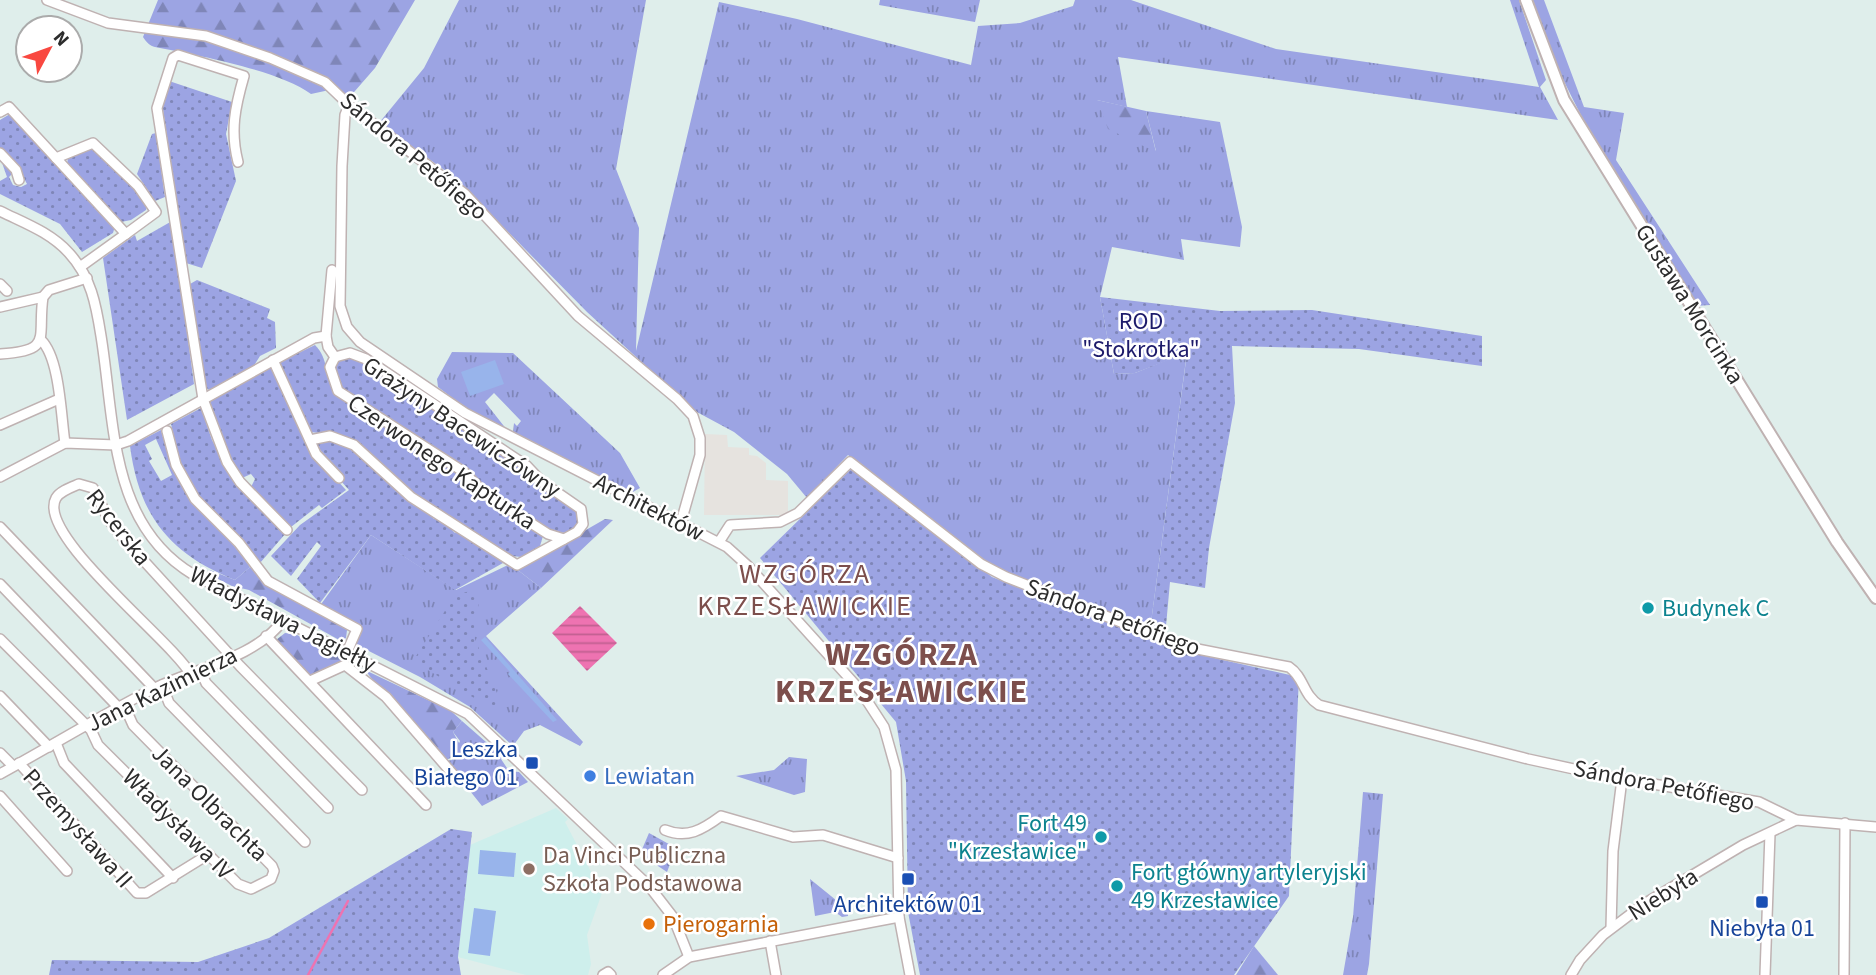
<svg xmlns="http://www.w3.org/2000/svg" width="1876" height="975" viewBox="0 0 1876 975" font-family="'Source Sans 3',sans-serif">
<defs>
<pattern id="grass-tufts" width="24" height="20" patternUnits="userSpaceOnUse" patternTransform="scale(1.75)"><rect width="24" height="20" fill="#9ca4e3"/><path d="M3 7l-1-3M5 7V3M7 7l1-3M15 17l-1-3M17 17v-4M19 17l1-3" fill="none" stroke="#7f86b8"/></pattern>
<pattern id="forest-firs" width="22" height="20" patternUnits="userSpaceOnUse" patternTransform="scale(1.75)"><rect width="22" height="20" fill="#9ca4e3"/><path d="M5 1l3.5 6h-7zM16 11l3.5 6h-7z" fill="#7f86b8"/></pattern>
<pattern id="park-dots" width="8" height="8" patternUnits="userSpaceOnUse" patternTransform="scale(1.75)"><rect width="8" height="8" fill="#9ca4e3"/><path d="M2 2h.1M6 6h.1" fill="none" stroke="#7f86b8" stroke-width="1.8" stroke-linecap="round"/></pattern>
<pattern id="water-rules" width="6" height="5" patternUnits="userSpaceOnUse" patternTransform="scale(1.75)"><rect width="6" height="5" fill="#ee73b1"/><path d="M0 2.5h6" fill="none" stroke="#c15f90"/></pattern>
</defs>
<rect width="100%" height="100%" fill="#dfeeeb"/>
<!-- industrial -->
<path fill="#e6e3df" d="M705,434L727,435L728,447L749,448V455L757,456L766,463V480L788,481V515H704Z"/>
<!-- education -->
<path fill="#ceefec" d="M556,808L568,819L565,822L602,893L587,935L591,964L588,975H526L458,957L470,845Z"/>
<!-- grass -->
<g fill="url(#grass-tufts)">
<path d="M459,0H646L616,169L639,228L636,351L719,2L797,19L971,65L978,26L1020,23L1073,6L1075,0H1131L1276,49L1539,87L1510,0H1519L1546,80L1540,87L1558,120L1118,57L1127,107L1097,100L1156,151L1146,111L1220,122L1242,227L1240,247L1181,239L1184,260L1112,247L1100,297L1114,374L1135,373L1187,352L1150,630L991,567L848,455L807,498L787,474L734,432L695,411L587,312L454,177L379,123L424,68Z"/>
<path d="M880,0H980L975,22L879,5Z"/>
<path d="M1531,0H1544L1584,107L1624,113L1616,160L1710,305L1696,306C1635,207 1568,111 1531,0Z"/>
<path d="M452,352L513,353L620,453L640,488L631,493L513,433L514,423L517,426L521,421L494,393L485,402L507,430L467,409L438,387L437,379Z"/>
<path d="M371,535L456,590L510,564L541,588L486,636L583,742L580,746L540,725L524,731L513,746L470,707L420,677L355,644L361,629L319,607Z"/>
<path d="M462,721L502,756L501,759L509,771L519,772L528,782L482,806L446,761L452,760L460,741L453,732Z"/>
<path d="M789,757L807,759L805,792L794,795L736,776L774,770Z"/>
<path d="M1363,792L1383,794L1369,964L1367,975H1343L1353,917Z"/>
<path d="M810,879L847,909L848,916L842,917L835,912L815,916Z"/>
</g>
<!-- forest -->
<g fill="url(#forest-firs)">
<path d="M158,0H415L375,68L348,99L334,89L311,94C278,70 196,55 155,47C150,46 146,42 143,37Z"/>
<path d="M1097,100L1146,111L1156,152L1108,129Z"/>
<path d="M605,519L613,520L541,588L510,564L518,569Z"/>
<path d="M250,567L266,585L347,630L346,638L341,641L249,590L232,586L206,573L210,570L235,580Z"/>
<path d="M285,633L295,634L341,657L343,661L315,676H308L277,643L276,640Z"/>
<path d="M365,670L451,711L462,721L453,732L464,752L446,760L390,693L376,684Z"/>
<path d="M1254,946L1278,975H1236Z"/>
</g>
<!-- park -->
<g fill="url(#park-dots)" fill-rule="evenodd">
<path d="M169,81L232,102L226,134L236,181L202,268L186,263L162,103Z"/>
<path d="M10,114L115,226L113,233L82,252L60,224L0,194V181L7,177L0,157L14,172L9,177L13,185L21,187L27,184L19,169L0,149V120Z"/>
<path d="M156,133L165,197L155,201L137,174L152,134Z"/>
<path d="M90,146L127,178L147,204L146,210L131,220L121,222L67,166L68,156Z"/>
<path d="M172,221L194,384L127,420L103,258L135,235L137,241Z"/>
<path d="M197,280L270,309L267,318L275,322L276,348L260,356L253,367L209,390L204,386L190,284Z"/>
<path d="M1100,297L1220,311L1312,310L1482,336V366L1359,349L1232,346L1235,403L1209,548L1205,588L1170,582L1165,637L1150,630L1187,353L1135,373L1114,374Z"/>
<path d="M315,345C329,359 324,374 334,391L457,472L461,478L467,477L543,536L540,546L521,557L512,556C477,538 439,515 408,490C368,459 366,438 310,432L280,362Z"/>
<path d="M353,356L496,449L577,508L580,522L567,533L554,532L348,393L339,384L334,365L336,360Z"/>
<path d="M272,367L313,454L346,490L322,508L319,505L291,527L251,487L255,479L251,474L242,478L226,453L208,402Z"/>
<path d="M201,408L212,440L235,484L286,533L260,563C240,535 209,515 191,486C180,467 176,445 171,424Z"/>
<path d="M161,430C168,456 177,484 196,505C215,528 234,542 250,567L235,580C170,554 139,516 130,446ZM156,439L172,475L161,481L149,461L152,459L145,445Z"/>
<path d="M323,439L341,444L360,454L413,505L428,512L434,519L438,517L455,533L458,531L495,554L503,563L455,590L371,535L320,603L297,579L321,546L317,542L291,576L271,556L300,525L349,490L340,480L343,477L316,445Z"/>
<path d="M852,468L992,577L1174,649L1299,677L1289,896L1234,975H920L908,912L906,781L896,722L760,558Z"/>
<path d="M470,591L480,597L473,634L501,703L494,710L413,661L455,595Z"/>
<path d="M451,829L472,832L458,957L461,975H49L52,960L198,962L269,938Z"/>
<path d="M649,833L676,848L667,872L640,854Z"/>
</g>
<!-- pitch -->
<g fill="#98b4eb">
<path d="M495,360L504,384L470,396L461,372Z"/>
<path d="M485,637L557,720L553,722L508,674L510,672L481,640Z"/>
<path d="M480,850L516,853L514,877L478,874Z"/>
<path d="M474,908L496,911L490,956L468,953Z"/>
</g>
<!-- water -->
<path fill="url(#water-rules)" d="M580,606L617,643L587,671L552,633Z"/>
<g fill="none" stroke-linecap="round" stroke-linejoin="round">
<!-- stream -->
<path stroke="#ee73b1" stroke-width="2.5" d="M308,975L348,901"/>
<!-- minor casing -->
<g stroke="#bfb2b2" stroke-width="12">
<g id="minor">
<path d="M47,0L108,23L206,36L270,58L325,82L349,105L465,194L578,316L677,399L693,416L700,438V455L681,522"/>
<path d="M349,105L345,115L342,166L340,306L347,327L360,342L465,413L727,547L748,566L860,690L884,727L896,770L899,917L910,975"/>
<path d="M0,112L9,107L126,234L80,267"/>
<path d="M0,153L16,170L19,180"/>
<path d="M56,158L93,143L138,186L156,212L126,234"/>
<path d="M238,162C230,131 235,107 244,76L178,55L173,58L157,108L203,399L227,462L240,482L287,530"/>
<path d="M0,211C24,223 50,232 69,253C91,277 96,304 101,336C115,422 109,525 194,575L468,714L649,886L673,917L689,957"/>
<path d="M332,270L326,336L328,347L335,357L330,367L338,391L464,472L484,493L548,534L564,539"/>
<path d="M0,284L7,291"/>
<path d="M0,307L43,297"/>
<path d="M41,340C60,358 61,417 65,443"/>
<path d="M0,354C54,351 37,338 43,297L49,290L87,278"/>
<path d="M273,360L316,454L339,478"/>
<path d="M0,425L59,399"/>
<path d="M167,431L176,465L195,499L239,543L268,581L357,629L347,652"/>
<path d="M310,440L330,436L354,445L411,497L517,565L577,532L583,524L581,509L542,482L527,466L366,359L350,353L335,357"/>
<path d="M0,477L65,443L116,445L128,441L314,338L326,336"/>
<path d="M0,527L154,688"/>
<path d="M719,542L730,525L780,522L798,513L850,462L981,564L1006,577L1182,646L1289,667C1304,677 1303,695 1319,705L1528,759L1606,776L1759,802L1796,820"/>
<path d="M0,584L119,708"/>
<path d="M266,636L426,805"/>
<path d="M0,639L91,730L98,745L238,884L251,889L271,879L274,871L272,866L133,725L124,705"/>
<path d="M201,672L206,683L328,808"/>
<path d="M191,675C173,641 35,535 56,498C60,491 72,487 79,484L93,488L109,520L123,538L240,666L362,790"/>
<path d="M310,681L345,665L386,697L457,779"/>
<path d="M162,685L169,703L305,842"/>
<path d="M0,696L49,747"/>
<path d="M56,743L64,763L173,878"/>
<path d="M0,753L13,766"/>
<path d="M19,763L137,893H146L209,854"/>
<path d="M0,774C51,746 100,716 151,690C191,669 256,659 283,620"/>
<path d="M0,796L67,871"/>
<path d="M665,830C687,839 702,830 721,816L793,837L823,835L898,858"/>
<path d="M1611,928L1613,851L1622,779"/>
<path d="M770,941L776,975"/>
<path d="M603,975L608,972L611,975"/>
<path d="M663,975L689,957L899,917"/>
<path d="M1571,975L1580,960L1603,935L1644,904L1743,845L1796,820L1876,827"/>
<path d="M1765,975L1770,833"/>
<path d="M1844,975L1845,823"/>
</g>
</g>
<!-- tertiary casing -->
<g stroke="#bfb2b2" stroke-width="14">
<path id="tertiary" d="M1526,0L1564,100L1837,542L1876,598"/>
</g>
<!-- minor -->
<use href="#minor" stroke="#fff" stroke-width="9"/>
<!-- tertiary -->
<use href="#tertiary" stroke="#fff" stroke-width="10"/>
</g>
<!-- markers -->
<g fill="#0f9aa8" stroke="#fff" stroke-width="2.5">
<circle cx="1648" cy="608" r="7"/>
<circle cx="1101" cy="837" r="7"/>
<circle cx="1117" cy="886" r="7"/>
</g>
<g fill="#1a4fb4" stroke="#fff" stroke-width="2.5">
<rect x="525" y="756" width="14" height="14" rx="3.5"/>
<rect x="901" y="872" width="14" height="14" rx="3.5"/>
<rect x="1755" y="895" width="14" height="14" rx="3.5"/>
</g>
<circle fill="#3f7fe0" stroke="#fff" stroke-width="2.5" cx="590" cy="776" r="7"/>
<circle fill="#8d6e63" stroke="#fff" stroke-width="2.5" cx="529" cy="869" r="7"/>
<circle fill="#e8710a" stroke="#fff" stroke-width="2.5" cx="649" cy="924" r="7"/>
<g text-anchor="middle" stroke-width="5" stroke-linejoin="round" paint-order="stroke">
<!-- street labels -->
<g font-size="24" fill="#2c2c2c" stroke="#fff">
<text transform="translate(414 156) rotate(40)" y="8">Sándora Petőfiego</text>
<text transform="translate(1690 304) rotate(58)" y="8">Gustawa Morcinka</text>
<text transform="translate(462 427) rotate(34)" y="8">Grażyny Bacewiczówny</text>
<text transform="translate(442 462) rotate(34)" y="8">Czerwonego Kapturka</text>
<text transform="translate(649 507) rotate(27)" y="8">Architektów</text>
<text transform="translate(119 527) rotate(52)" y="8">Rycerska</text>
<text transform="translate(1113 617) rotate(20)" y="8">Sándora Petőfiego</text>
<text transform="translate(283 619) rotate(27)" y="8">Władysława Jagiełły</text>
<text transform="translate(162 689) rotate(-26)" y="8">Jana Kazimierza</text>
<text transform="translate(1664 785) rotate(11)" y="8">Sándora Petőfiego</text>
<text transform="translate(210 803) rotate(45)" y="8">Jana Olbrachta</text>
<text transform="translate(178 824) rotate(45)" y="8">Władysława IV</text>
<text transform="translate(78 828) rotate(48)" y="8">Przemysława II</text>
<text transform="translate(1663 894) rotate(-32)" y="8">Niebyła</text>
</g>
<!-- park labels -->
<g font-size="24" fill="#1d1b6a" stroke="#fff">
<text x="1141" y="329">ROD<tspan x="1141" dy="28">"Stokrotka"</tspan></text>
</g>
<!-- culture labels -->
<g font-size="24" fill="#0d838f" stroke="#fff" text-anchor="start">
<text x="1662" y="616">Budynek C</text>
<text x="1087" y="831" text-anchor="end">Fort 49<tspan x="1087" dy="28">"Krzesławice"</tspan></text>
<text x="1131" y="880">Fort główny artyleryjski<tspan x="1131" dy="28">49 Krzesławice</tspan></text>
</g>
<!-- transit labels -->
<g font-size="24" fill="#164399" stroke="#fff">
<text x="518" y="757" text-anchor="end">Leszka<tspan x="518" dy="28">Białego 01</tspan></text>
<text x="908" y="912">Architektów 01</text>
<text x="1762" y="936">Niebyła 01</text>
</g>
<!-- shop labels -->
<g font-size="24" fill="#366cbe" stroke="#fff" text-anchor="start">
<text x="604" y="784">Lewiatan</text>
</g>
<!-- education labels -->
<g font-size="24" fill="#785e54" stroke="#fff" text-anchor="start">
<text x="543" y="863">Da Vinci Publiczna<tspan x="543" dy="28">Szkoła Podstawowa</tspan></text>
</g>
<!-- food labels -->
<g font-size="24" fill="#c56008" stroke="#fff" text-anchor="start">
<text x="663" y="932">Pierogarnia</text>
</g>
<!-- quarter labels -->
<g font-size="28" letter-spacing="2" fill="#7d4f4c" stroke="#fff">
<text x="805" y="583">WZGÓRZA<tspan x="805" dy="32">KRZESŁAWICKIE</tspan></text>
</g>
<!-- district labels -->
<g font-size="32" font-weight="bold" letter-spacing="2" fill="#7d4f4c" stroke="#fff">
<text x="902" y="665">WZGÓRZA<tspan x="902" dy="37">KRZESŁAWICKIE</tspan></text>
</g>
</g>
<!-- north arrow -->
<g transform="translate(49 49) rotate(49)"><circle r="33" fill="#ffffff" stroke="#ababab" stroke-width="2"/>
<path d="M0-5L12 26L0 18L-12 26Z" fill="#f94840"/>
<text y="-10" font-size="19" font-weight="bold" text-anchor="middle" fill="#2c2c2c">N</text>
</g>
</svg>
